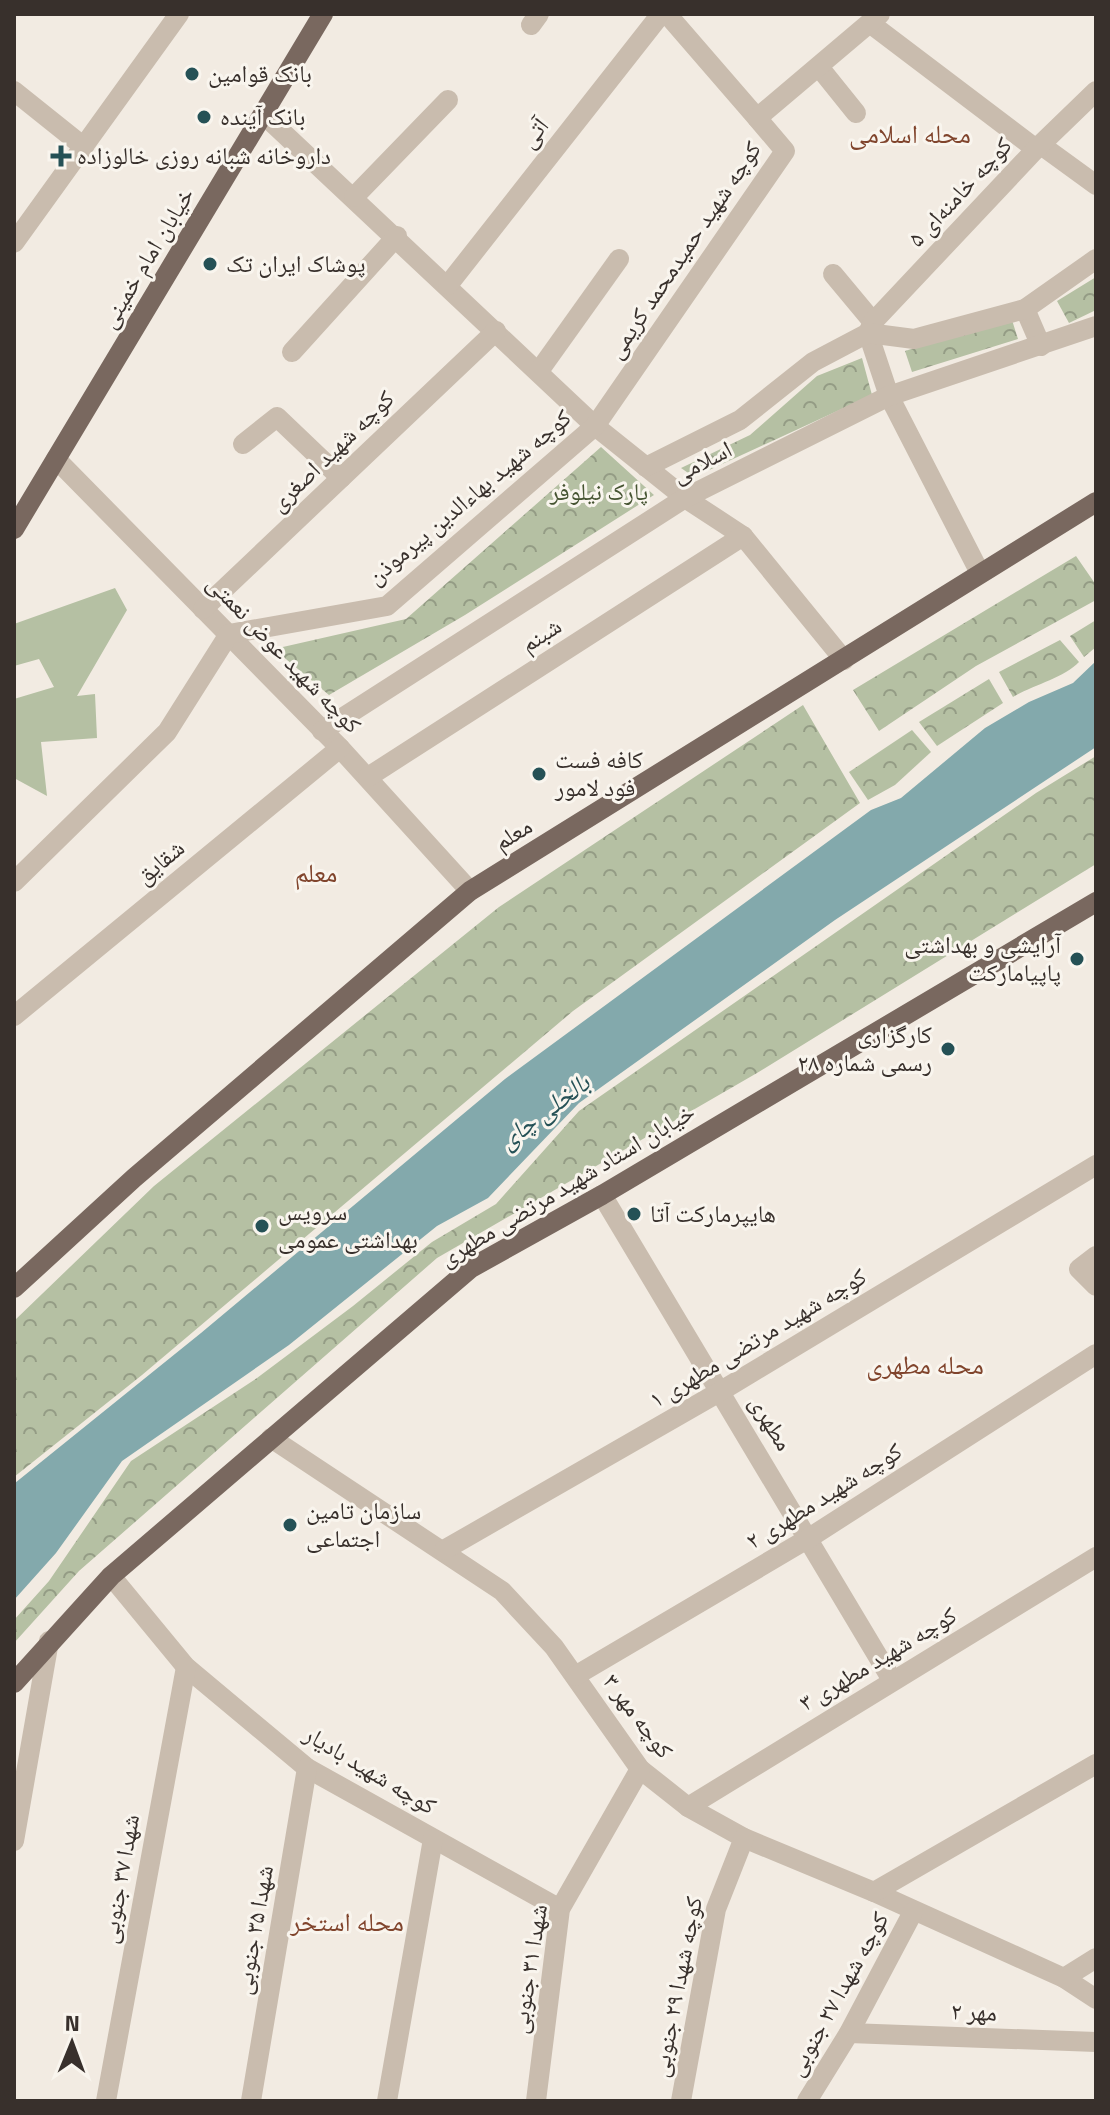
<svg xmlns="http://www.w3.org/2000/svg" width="1110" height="2115" viewBox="0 0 1110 2115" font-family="'Titillium Web','Noto Naskh Arabic',sans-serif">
<defs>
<pattern id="forest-crowns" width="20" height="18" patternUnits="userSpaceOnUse" patternTransform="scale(2)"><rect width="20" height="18" fill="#b5c0a3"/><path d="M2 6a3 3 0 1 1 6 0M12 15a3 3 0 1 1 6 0" fill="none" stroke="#949c85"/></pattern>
</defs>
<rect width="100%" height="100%" fill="#f2ebe2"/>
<!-- grass -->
<path fill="#b5c0a3" d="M115,588L127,610L77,696L95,694L97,738L41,742L47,796L14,778V699L54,687L39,659L14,666V624Z"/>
<!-- forest -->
<g fill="url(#forest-crowns)">
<path d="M1096,277V310L1069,323L1057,301Z"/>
<path d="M1011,317L1018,339L912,372L905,351Z"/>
<path d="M862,358L872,395L694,477L681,468L750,435L817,376Z"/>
<path d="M601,447L654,495L465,615L329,695L274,649L406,619Z"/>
<path d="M1076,556L1096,585V600L976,666L879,731L853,690Z"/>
<path d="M1096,620V647L1084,657L1070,636Z"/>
<path d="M1060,640L1079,662C1064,678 1033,685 1013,697L999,672Z"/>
<path d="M989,679L1003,703L937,746L919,722Z"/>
<path d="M803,705L860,803L573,1011L142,1375L14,1477V1321L154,1186L499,907Z"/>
<path d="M912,730L931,752L895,785L868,800L849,772Z"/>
<path d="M1096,756V864L757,1073L437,1258L79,1571L14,1643V1620L49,1581L131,1461L257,1378L353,1306L432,1242L496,1204L579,1111L1036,793Z"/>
</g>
<!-- water -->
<path fill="#83a9ac" d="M1096,661V747L835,920L579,1103L488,1198L437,1226L289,1345L122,1461L56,1553L14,1600L15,1483L201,1333L505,1079L871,810L901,798L985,728L1029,702L1073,683Z"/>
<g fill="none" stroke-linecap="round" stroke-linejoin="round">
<!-- minor -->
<g stroke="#c9bcae" stroke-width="20">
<path d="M667,14L757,118"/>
<path d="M871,24L1036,149"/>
<path d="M531,25L539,14"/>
<path d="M819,67L856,113"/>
<path d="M14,91L84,147"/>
<path d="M263,114L595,426L685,498L743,536L844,660"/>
<path d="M1041,145L1096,185"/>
<path d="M354,197L448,100"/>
<path d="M14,243L179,14"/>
<path d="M833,274L873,322"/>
<path d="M448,285L661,14"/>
<path d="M1025,309L1041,346"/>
<path d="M868,333L873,322L1036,149L1096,91"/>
<path d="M868,333L889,396L980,573"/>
<path d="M292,352L397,236"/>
<path d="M539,371L619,259"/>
<path d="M243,444L277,417L341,478"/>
<path d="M56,459L340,748L470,891"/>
<path d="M646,467L740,420L813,362L868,333L914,339L1025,309L1096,259"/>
<path d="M203,609L496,331"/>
<path d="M322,731L685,498L889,396L1096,326"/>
<path d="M368,777L743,536"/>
<path d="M14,882L167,732L229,634L387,606L595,426L785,151L757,118L880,14"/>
<path d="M14,1016L340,748"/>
<path d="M602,1195L892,1680"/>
<path d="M1096,1256L1079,1269L1096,1286"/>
<path d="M271,1438L502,1591L554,1647L640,1769L688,1807L744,1838L874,1892L1064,1978L1096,1999"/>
<path d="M444,1550L721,1391L1096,1165"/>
<path d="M111,1576L186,1667L307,1768L560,1909"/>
<path d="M575,1676L809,1538L1096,1354"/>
<path d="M688,1807L1096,1557"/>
<path d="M14,1841L49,1641"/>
<path d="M874,1892L1096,1764"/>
<path d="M1064,1978L1096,1958"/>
<path d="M849,2033L1096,2042"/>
<path d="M106,2101L186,1667"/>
<path d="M251,2101L307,1768"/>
<path d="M387,2101L433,1839"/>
<path d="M536,2101L560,1909L640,1769"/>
<path d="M681,2101L716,1909L744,1838"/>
<path d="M807,2101L849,2033L913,1912"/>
</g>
<!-- major -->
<g stroke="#79685f" stroke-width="20">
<path d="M14,529L323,14"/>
<path d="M14,1288L134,1178L470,891L1096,502"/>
<path d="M14,1683L111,1576L471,1268L602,1195L1096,902"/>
</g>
</g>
<!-- markers -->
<g fill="#255156" stroke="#f9f5ee" stroke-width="3">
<circle cx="192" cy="74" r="8"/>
<circle cx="204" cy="117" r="8"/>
<path d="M57 144h8v8h8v8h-8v8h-8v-8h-8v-8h8z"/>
<circle cx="210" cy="264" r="8"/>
<circle cx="539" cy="774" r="8"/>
<circle cx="1077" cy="959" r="8"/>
<circle cx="948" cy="1049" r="8"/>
<circle cx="634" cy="1214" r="8"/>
<circle cx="262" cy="1226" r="8"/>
<circle cx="290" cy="1525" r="8"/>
</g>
<g text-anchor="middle" stroke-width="6" stroke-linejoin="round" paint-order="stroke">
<!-- poi labels -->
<g font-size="24" fill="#38302c" stroke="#f9f5ee" text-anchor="start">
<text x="208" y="82">بانک قوامین</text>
<text x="220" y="125">بانک آینده</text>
<text x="77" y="164">داروخانه شبانه روزی خالوزاده</text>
<text x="226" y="272">پوشاک ایران تک</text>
<text x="555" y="768">کافه فست<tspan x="555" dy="28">فود لامور</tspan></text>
<text x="1061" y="953" text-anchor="end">آرایشی و بهداشتی<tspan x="1061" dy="28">پاپیامارکت</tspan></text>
<text x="932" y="1043" text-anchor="end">کارگزاری<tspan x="932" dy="28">رسمی شماره ۲۸</tspan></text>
<text x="278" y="1220">سرویس<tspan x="278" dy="28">بهداشتی عمومی</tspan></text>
<text x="650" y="1222">هایپرمارکت آتا</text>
<text x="306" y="1519">سازمان تامین<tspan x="306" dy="28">اجتماعی</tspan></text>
</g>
<!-- street labels -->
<g font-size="24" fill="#38302c" stroke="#f9f5ee">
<text transform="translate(534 133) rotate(-52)" y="8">آتی</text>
<text transform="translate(960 192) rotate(-47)" y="8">کوچه خامنه‌ای ۵</text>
<text transform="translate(684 250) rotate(-56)" y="8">کوچه شهید حمیدمحمد کریمی</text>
<text transform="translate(147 258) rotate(-59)" y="8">خیابان امام خمینی</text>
<text transform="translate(332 451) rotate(-44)" y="8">کوچه شهید اصغری</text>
<text transform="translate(702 462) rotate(-27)" y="8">اسلامی</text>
<text transform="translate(469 497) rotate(-40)" y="8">کوچه شهید بهاءالدین پیرموذن</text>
<text transform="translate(541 635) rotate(-33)" y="8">شبنم</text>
<text transform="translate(284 654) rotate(46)" y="8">کوچه شهید عوض نعمتی</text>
<text transform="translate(513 834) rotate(-32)" y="8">معلم</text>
<text transform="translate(160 862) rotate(-40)" y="8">شقایق</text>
<text transform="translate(567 1185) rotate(-31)" y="8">خیابان استاد شهید مرتضی مطهری</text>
<text transform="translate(758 1338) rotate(-31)" y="8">کوچه شهید مرتضی مطهری ۱</text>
<text transform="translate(771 1423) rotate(59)" y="8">مطهری</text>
<text transform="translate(824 1496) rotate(-32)" y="8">کوچه شهید مطهری ۲</text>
<text transform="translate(878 1659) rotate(-31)" y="8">کوچه شهید مطهری ۳</text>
<text transform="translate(638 1716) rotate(53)" y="8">کوچه مهر ۳</text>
<text transform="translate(370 1770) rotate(31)" y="8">کوچه شهید بادیار</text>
<text transform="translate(120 1879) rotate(-80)" y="8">شهدا ۳۷ جنوبی</text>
<text transform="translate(254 1930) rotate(-80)" y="8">شهدا ۳۵ جنوبی</text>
<text transform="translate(529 1969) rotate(-81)" y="8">شهدا ۳۱ جنوبی</text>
<text transform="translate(677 1987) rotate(-79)" y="8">کوچه شهدا ۲۹ جنوبی</text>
<text transform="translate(838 1994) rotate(-61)" y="8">کوچه شهدا ۲۷ جنوبی</text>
<text transform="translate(974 2012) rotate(2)" y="8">مهر ۲</text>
</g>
<!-- park labels -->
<g font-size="24" fill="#465432" stroke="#f9f5ee">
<text x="599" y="500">پارک نیلوفر</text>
</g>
<!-- neighbourhood labels -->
<g font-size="26" fill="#80442c" stroke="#f9f5ee">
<text x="910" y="143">محله اسلامی</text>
<text x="316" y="882">معلم</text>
<text x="925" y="1374">محله مطهری</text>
<text x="347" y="1931">محله استخر</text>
</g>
<!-- water labels -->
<g font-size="26" font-style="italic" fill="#255156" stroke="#f9f5ee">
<text transform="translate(544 1111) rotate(-37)" y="9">بالخلی چای</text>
</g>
</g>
<!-- border -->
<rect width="1110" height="2115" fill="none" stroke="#38302c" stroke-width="32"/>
<!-- north arrow -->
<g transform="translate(72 2043) rotate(1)" stroke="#f9f5ee" stroke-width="6" paint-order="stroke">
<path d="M0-6L14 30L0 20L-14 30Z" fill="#38302c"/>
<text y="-12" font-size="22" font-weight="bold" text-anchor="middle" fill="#38302c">N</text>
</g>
</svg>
